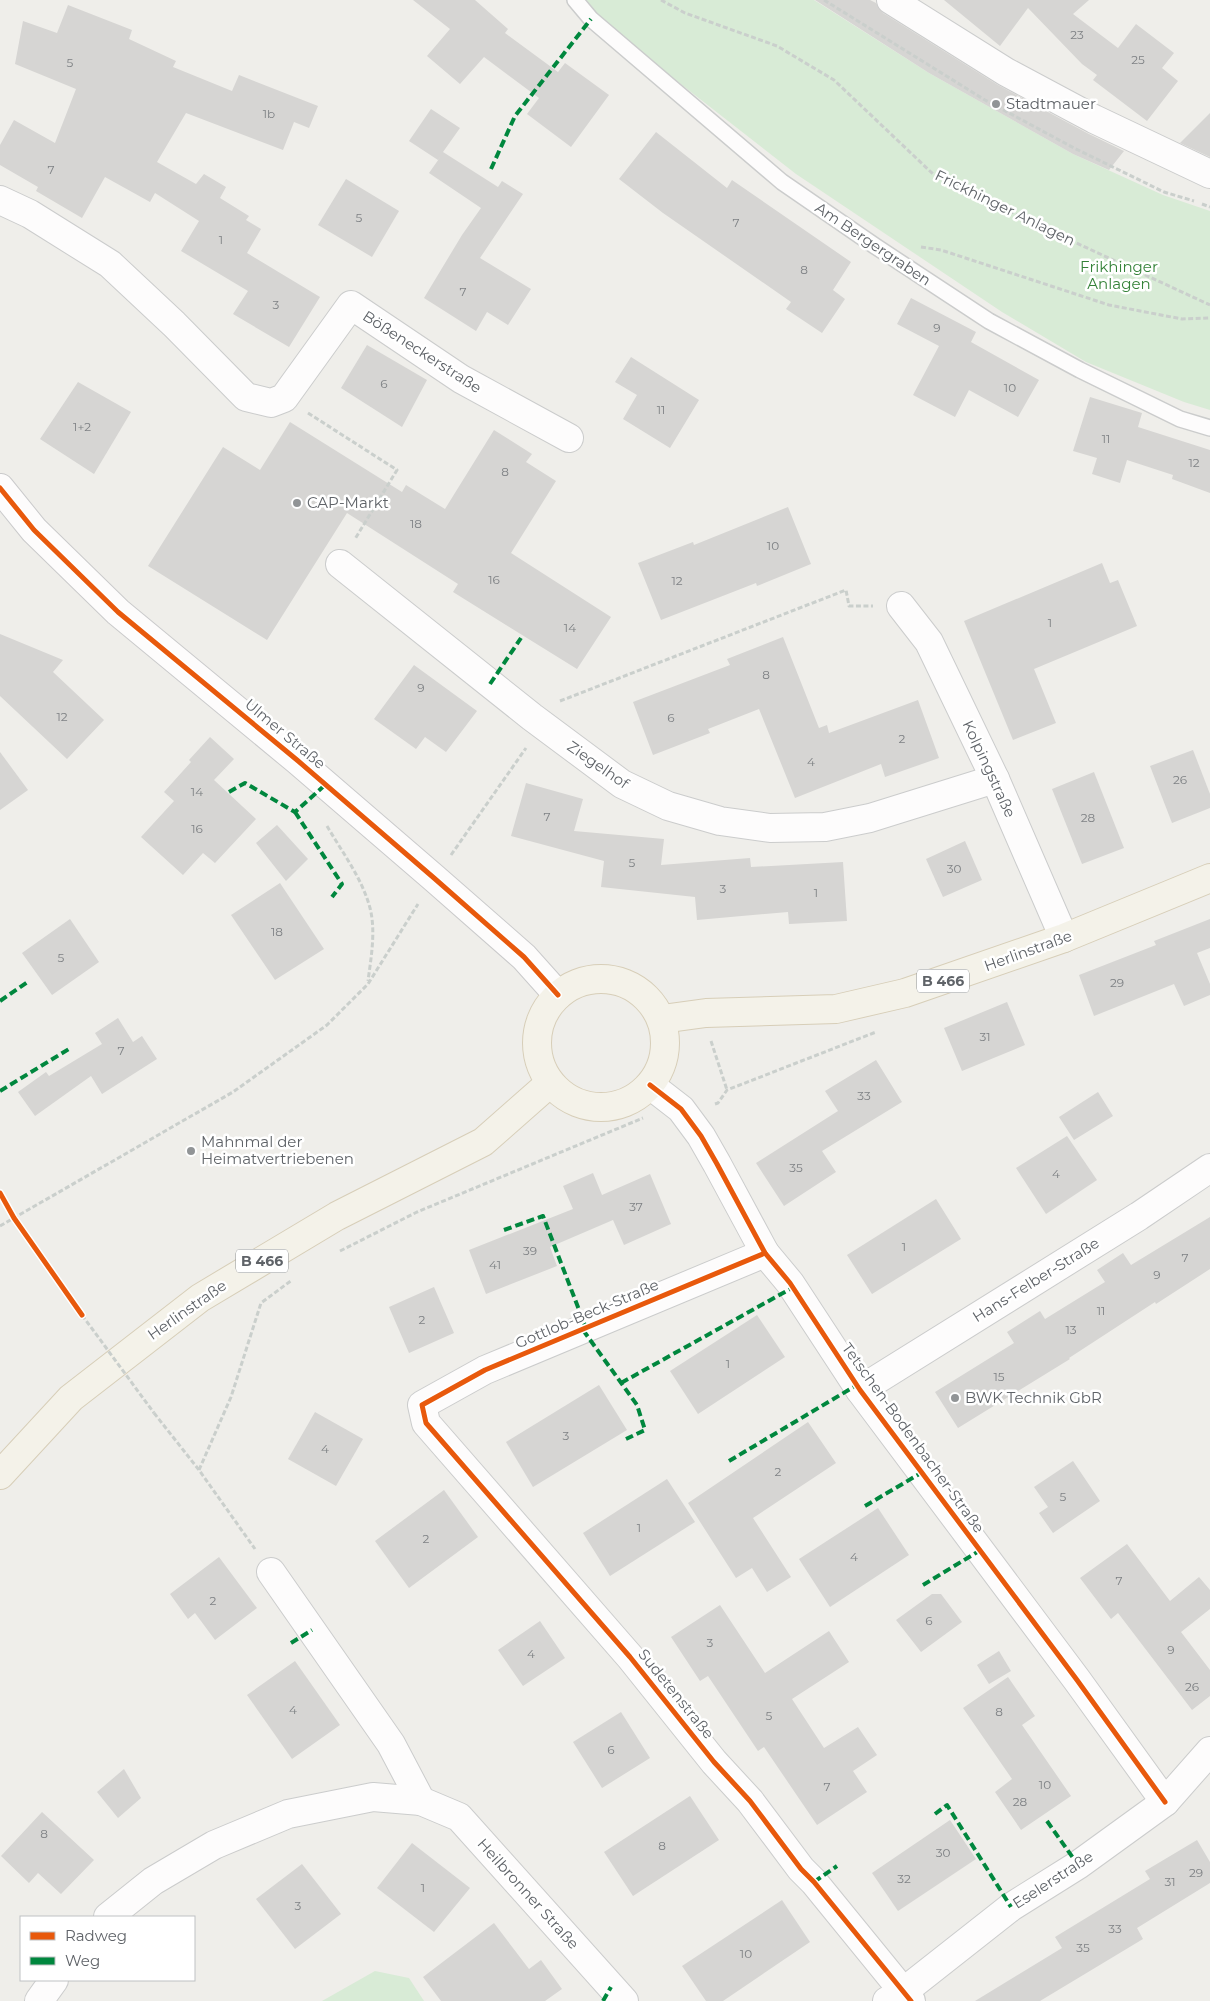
<svg xmlns="http://www.w3.org/2000/svg" width="1210" height="2001" viewBox="0 0 1210 2001" font-family="Montserrat,sans-serif">
<rect width="100%" height="100%" fill="#efeeea"/>
<!-- green -->
<g fill="#d8ebd6">
<path d="M573,0H814L929,73L1073,154L1163,195L1210,211V410L1184,402L1086,362L1002,312L796,174Z"/>
<path d="M375,1971L409,1978L424,2001H322Z"/>
</g>
<!-- building -->
<g fill="#d6d5d3">
<path d="M413,0H475L508,29L505,33L558,72L565,63L609,95L571,147L527,114L539,98L484,57L460,84L427,56L450,29Z"/>
<path d="M815,0H870L876,3L883,13L998,85L1087,133L1124,151L1109,170L1073,154L929,73Z"/>
<path d="M944,0H1089L1073,14L1118,48L1136,24L1174,53L1162,68L1178,81L1147,121L1093,80L1097,75L1082,64L1028,8L1000,46Z"/>
<path d="M68,5L132,30L129,39L176,61L173,67L232,91L239,75L318,106L309,128L294,122L283,150L186,113L157,162L196,184L204,174L226,187L220,198L249,216L246,220L261,229L247,253L320,297L289,347L233,314L248,291L181,251L199,221L155,193L150,202L105,177L82,218L36,191L38,187L0,165V145L14,120L55,143L76,89L15,64L23,21L57,33Z"/>
<path d="M431,109L460,128L443,152L498,187L502,181L523,194L480,258L531,289L508,325L487,312L476,331L424,298L462,235L481,208L429,173L441,156L438,160L409,141Z"/>
<path d="M1210,113V157L1180,143Z"/>
<path d="M656,132L727,188L732,180L851,262L833,290L845,299L822,333L786,309L791,302L663,213L619,179Z"/>
<path d="M346,179L399,211L372,257L318,225Z"/>
<path d="M911,298L976,332L971,342L1039,380L1018,417L969,390L955,417L913,395L939,346L897,324Z"/>
<path d="M367,345L427,380L402,427L341,388Z"/>
<path d="M631,357L699,400L670,448L623,419L637,395L615,382Z"/>
<path d="M78,382L131,412L94,474L40,439Z"/>
<path d="M1090,397L1142,413L1138,427L1210,450V493L1172,479L1173,475L1127,460L1120,483L1092,474L1097,458L1073,451Z"/>
<path d="M290,422L402,492L406,485L445,509L494,430L532,454L526,462L556,481L511,553L611,617L577,669L453,592L458,584L347,513L267,640L148,566L223,447L260,470Z"/>
<path d="M788,507L811,564L757,586L756,583L661,620L638,563L693,542L694,545Z"/>
<path d="M1102,563L1110,583L1118,580L1137,626L1034,669L1056,723L1013,740L964,621Z"/>
<path d="M0,634L63,660L53,672L104,720L67,759L0,696Z"/>
<path d="M783,637L819,728L827,725L829,733L918,700L939,758L885,777L881,764L795,798L759,709L708,729L710,733L653,755L633,702L730,665L727,659Z"/>
<path d="M414,665L477,711L446,752L425,737L416,749L374,719Z"/>
<path d="M210,737L234,759L214,780L256,819L215,863L203,853L183,875L141,837L174,801L164,792L191,762L189,760Z"/>
<path d="M1193,750L1210,794V808L1172,823L1150,766Z"/>
<path d="M0,752L28,790L0,810Z"/>
<path d="M1094,772L1124,848L1082,864L1052,789Z"/>
<path d="M526,783L583,799L574,831L664,839L661,865L750,858L751,867L843,862L847,921L789,924L788,912L697,920L695,897L601,887L604,861L511,836Z"/>
<path d="M277,825L308,859L286,881L256,843Z"/>
<path d="M965,841L982,880L943,897L926,859Z"/>
<path d="M280,883L324,949L275,980L231,915Z"/>
<path d="M70,919L99,962L52,995L22,953Z"/>
<path d="M1210,919V948L1197,953L1210,984V995L1184,1006L1174,984L1094,1016L1079,975L1156,945L1154,941Z"/>
<path d="M1007,1002L1025,1045L962,1071L944,1028Z"/>
<path d="M118,1018L133,1042L142,1036L157,1059L102,1094L91,1076L35,1116L18,1092L46,1072L49,1076L102,1044L95,1033Z"/>
<path d="M876,1060L902,1102L822,1151L836,1172L784,1206L756,1163L838,1111L825,1091Z"/>
<path d="M1098,1092L1113,1116L1074,1140L1059,1117Z"/>
<path d="M1067,1136L1097,1180L1046,1214L1016,1168Z"/>
<path d="M593,1173L602,1195L650,1174L671,1224L624,1245L613,1220L550,1247L557,1266L486,1294L469,1250L573,1209L563,1186Z"/>
<path d="M936,1199L961,1239L872,1294L847,1255Z"/>
<path d="M1210,1217V1269L1156,1304L1155,1302L1069,1358L1070,1359L958,1428L935,1392L1014,1343L1007,1332L1040,1311L1045,1319L1105,1282L1097,1270L1123,1253L1131,1265Z"/>
<path d="M434,1287L454,1333L409,1353L389,1307Z"/>
<path d="M757,1315L785,1357L698,1414L670,1371Z"/>
<path d="M599,1385L627,1430L533,1487L506,1442Z"/>
<path d="M315,1412L363,1439L336,1486L288,1459Z"/>
<path d="M808,1422L836,1463L753,1518L791,1577L767,1592L752,1568L736,1578L688,1503Z"/>
<path d="M1073,1461L1100,1501L1053,1533L1039,1513L1048,1507L1034,1487Z"/>
<path d="M667,1479L695,1522L610,1576L583,1533Z"/>
<path d="M444,1490L478,1537L409,1588L375,1541Z"/>
<path d="M878,1508L909,1555L830,1607L799,1559Z"/>
<path d="M1127,1544L1170,1601L1199,1577L1210,1590V1609L1181,1632L1210,1670V1696L1192,1710L1118,1613L1111,1619L1080,1578Z"/>
<path d="M219,1557L257,1608L215,1640L195,1613L188,1619L170,1594Z"/>
<path d="M932,1594H941L962,1622L921,1652L896,1620Z"/>
<path d="M720,1605L765,1673L829,1631L849,1662L792,1699L824,1748L858,1727L877,1755L853,1771L867,1792L817,1825L764,1747L758,1751L708,1676L700,1681L671,1637Z"/>
<path d="M540,1621L565,1658L523,1686L498,1650Z"/>
<path d="M999,1651L1011,1671L989,1684L977,1665Z"/>
<path d="M295,1661L340,1725L292,1759L247,1695Z"/>
<path d="M1008,1677L1035,1716L1022,1725L1071,1796L1021,1830L995,1792L1012,1779L963,1708Z"/>
<path d="M621,1712L650,1758L602,1788L573,1742Z"/>
<path d="M124,1769L141,1798L118,1818L97,1792Z"/>
<path d="M690,1796L719,1840L633,1896L604,1852Z"/>
<path d="M42,1812L94,1860L61,1894L38,1873L29,1883L1,1856Z"/>
<path d="M950,1820L976,1859L898,1911L872,1873Z"/>
<path d="M1197,1840L1210,1862V1883L1137,1928L1143,1939L1040,2001H975L1062,1948L1055,1937L1150,1879L1145,1871Z"/>
<path d="M412,1843L470,1888L434,1932L377,1888Z"/>
<path d="M302,1864L341,1914L295,1949L256,1899Z"/>
<path d="M782,1900L810,1942L723,2001H706L682,1966Z"/>
<path d="M494,1923L529,1969L541,1960L562,1989L545,2001H441L423,1977Z"/>
</g>
<g fill="none" stroke-linecap="round" stroke-linejoin="round">
<!-- lane casing -->
<g stroke="#cbcccc" stroke-width="18">
<path id="lane" d="M575,0L591,19L782,182L875,246L989,321L1080,370L1180,419L1210,428"/>
</g>
<!-- street casing -->
<g stroke="#cbcccc" stroke-width="30">
<g id="street">
<path d="M891,0L1006,72L1094,119L1210,174"/>
<path d="M0,200L30,214L110,264L174,324L246,397L271,403L284,398L351,305L461,379L569,438"/>
<path d="M340,564L532,717L622,784L668,806L720,821L770,828L825,827L870,818L995,779"/>
<path d="M901,606L929,642L995,779L1064,938"/>
<path d="M650,1085L681,1109L701,1136L717,1164L765,1253L790,1283L860,1390L1077,1680L1165,1802"/>
<path d="M765,1253L485,1370L422,1405L426,1423L630,1657L714,1762L750,1801L801,1869L814,1882L911,2001"/>
<path d="M860,1390L1139,1216L1210,1168"/>
<path d="M271,1572L391,1744L421,1801L459,1817L624,2001"/>
<path d="M108,1917L153,1881L214,1845L288,1814L373,1797L421,1801"/>
<path d="M39,2001L54,1980"/>
<path d="M887,2001L903,1992L1011,1907L1078,1865L1165,1802L1210,1751"/>
</g>
</g>
<!-- secondary casing -->
<g stroke="#cacacb" stroke-width="30">
<path id="secondary" d="M0,488L34,530L118,612L297,760L434,878L524,957L558,995"/>
</g>
<!-- primary casing -->
<g stroke="#d7ceb8" stroke-width="30">
<g id="primary">
<circle cx="601" cy="1043" r="64"/>
<path d="M662,1019L706,1013L836,1009L905,993L1064,938L1210,878"/>
<path d="M0,1475L71,1398L200,1298L337,1216L483,1142L550,1083"/>
</g>
</g>
<!-- path -->
<g stroke="#cacfcc" stroke-width="3" stroke-dasharray="5 2.5" stroke-linecap="butt">
<path d="M661,0L685,13L777,46L834,80L933,174L1057,234L1210,305"/>
<path d="M824,0L985,100L1074,148L1164,192L1194,201"/>
<path d="M1202,204L1210,207"/>
<path d="M921,247L941,250L1109,305L1182,319L1210,318"/>
<path d="M308,413L397,470L355,539"/>
<path d="M560,701L846,590L849,606H873"/>
<path d="M327,826C342,852 362,878 370,908C376,931 371,958 368,981"/>
<path d="M451,855L526,748"/>
<path d="M711,1041L727,1090"/>
<path d="M715,1104L718,1103L727,1090L876,1032"/>
<path d="M0,1226L233,1092L327,1025L368,984L418,904"/>
<path d="M340,1251L417,1212L643,1118"/>
<path d="M154,1413L199,1470L255,1549"/>
<path d="M199,1470L231,1397L261,1303L292,1280"/>
</g>
<!-- lane -->
<use href="#lane" stroke="#fdfcfc" stroke-width="15"/>
<!-- street -->
<use href="#street" stroke="#fdfcfc" stroke-width="28"/>
<!-- secondary -->
<use href="#secondary" stroke="#fdfcfc" stroke-width="28"/>
<!-- primary -->
<use href="#primary" stroke="#f4f2e9" stroke-width="28"/>
<!-- path-bridge -->
<path stroke="#cacfcc" stroke-width="3" stroke-dasharray="5 2.5" stroke-linecap="butt" d="M82,1315L154,1413"/>
<!-- quiet -->
<g stroke="#00873e" stroke-width="4" stroke-dasharray="8 4" stroke-linecap="butt">
<path d="M491,169L515,116L591,19"/>
<path d="M490,684L521,638"/>
<path d="M229,792L245,783L295,812L325,785"/>
<path d="M295,812L342,884L332,897"/>
<path d="M0,1001L29,981"/>
<path d="M0,1091L69,1049"/>
<path d="M504,1230L543,1216L586,1328"/>
<path d="M583,1330L637,1405L645,1430L626,1439"/>
<path d="M621,1383L792,1288"/>
<path d="M729,1461L857,1385"/>
<path d="M865,1506L921,1473"/>
<path d="M923,1585L979,1551"/>
<path d="M291,1643L312,1630"/>
<path d="M935,1814L947,1805L1011,1907"/>
<path d="M1047,1821L1078,1865"/>
<path d="M814,1882L837,1866"/>
<path d="M603,2001L611,1987"/>
</g>
<!-- cycleway casing -->
<g stroke="#fff" stroke-width="8">
<g id="cycleway">
<path d="M0,488L34,530L118,612L297,760L434,878L524,957L558,995"/>
<path d="M650,1085L681,1109L701,1136L717,1164L765,1253L790,1283L860,1390L1077,1680L1165,1802"/>
<path d="M0,1193L14,1218L82,1315"/>
<path d="M765,1253L485,1370L422,1405L426,1423L630,1657L714,1762L750,1801L801,1869L814,1882L911,2001"/>
</g>
</g>
<!-- cycleway -->
<use href="#cycleway" stroke="#e8590c" stroke-width="5"/>
</g>
<!-- markers -->
<g fill="#919496" stroke="#fff" stroke-width="2">
<circle cx="996" cy="104" r="5"/>
<circle cx="297" cy="503" r="5"/>
<circle cx="191" cy="1151" r="5"/>
<circle cx="955" cy="1398" r="5"/>
</g>
<g text-anchor="middle" stroke-width="5" stroke-linejoin="round" paint-order="stroke">
<!-- number labels -->
<g font-size="12" fill="#7e8184">
<text x="1077" y="39">23</text>
<text x="1138" y="64">25</text>
<text x="70" y="67">5</text>
<text x="269" y="118">1b</text>
<text x="51" y="174">7</text>
<text x="359" y="222">5</text>
<text x="736" y="227">7</text>
<text x="221" y="244">1</text>
<text x="804" y="274">8</text>
<text x="463" y="296">7</text>
<text x="276" y="309">3</text>
<text x="937" y="332">9</text>
<text x="384" y="388">6</text>
<text x="1010" y="392">10</text>
<text x="661" y="414">11</text>
<text x="82" y="431">1+2</text>
<text x="1106" y="443">11</text>
<text x="1194" y="467">12</text>
<text x="505" y="476">8</text>
<text x="416" y="528">18</text>
<text x="773" y="550">10</text>
<text x="494" y="584">16</text>
<text x="677" y="585">12</text>
<text x="1050" y="627">1</text>
<text x="570" y="632">14</text>
<text x="766" y="679">8</text>
<text x="421" y="692">9</text>
<text x="62" y="721">12</text>
<text x="671" y="722">6</text>
<text x="902" y="743">2</text>
<text x="811" y="766">4</text>
<text x="1180" y="784">26</text>
<text x="197" y="796">14</text>
<text x="547" y="821">7</text>
<text x="1088" y="822">28</text>
<text x="197" y="833">16</text>
<text x="632" y="867">5</text>
<text x="954" y="873">30</text>
<text x="723" y="893">3</text>
<text x="816" y="897">1</text>
<text x="277" y="936">18</text>
<text x="61" y="962">5</text>
<text x="1117" y="987">29</text>
<text x="985" y="1041">31</text>
<text x="121" y="1055">7</text>
<text x="864" y="1100">33</text>
<text x="796" y="1172">35</text>
<text x="1056" y="1178">4</text>
<text x="636" y="1211">37</text>
<text x="904" y="1251">1</text>
<text x="530" y="1255">39</text>
<text x="1185" y="1262">7</text>
<text x="495" y="1269">41</text>
<text x="1157" y="1279">9</text>
<text x="1101" y="1315">11</text>
<text x="422" y="1324">2</text>
<text x="1071" y="1334">13</text>
<text x="728" y="1368">1</text>
<text x="999" y="1381">15</text>
<text x="566" y="1440">3</text>
<text x="325" y="1453">4</text>
<text x="778" y="1476">2</text>
<text x="1063" y="1501">5</text>
<text x="639" y="1532">1</text>
<text x="426" y="1543">2</text>
<text x="854" y="1561">4</text>
<text x="1119" y="1585">7</text>
<text x="213" y="1605">2</text>
<text x="929" y="1625">6</text>
<text x="710" y="1647">3</text>
<text x="1171" y="1654">9</text>
<text x="531" y="1658">4</text>
<text x="1192" y="1691">26</text>
<text x="293" y="1714">4</text>
<text x="999" y="1716">8</text>
<text x="769" y="1720">5</text>
<text x="611" y="1754">6</text>
<text x="1045" y="1789">10</text>
<text x="827" y="1791">7</text>
<text x="1020" y="1806">28</text>
<text x="44" y="1838">8</text>
<text x="662" y="1850">8</text>
<text x="943" y="1857">30</text>
<text x="1196" y="1877">29</text>
<text x="904" y="1883">32</text>
<text x="1170" y="1886">31</text>
<text x="423" y="1892">1</text>
<text x="298" y="1910">3</text>
<text x="1115" y="1933">33</text>
<text x="1083" y="1952">35</text>
<text x="746" y="1958">10</text>
</g>
<!-- shield labels -->
<g fill="#fff" stroke="#8f9295" stroke-width="1">
<rect x="917" y="969.5" width="52" height="23" rx="4"/>
<rect x="236" y="1249.5" width="52" height="23" rx="4"/>
</g>
<g font-size="14" font-weight="bold" fill="#5f6368">
<text x="943" y="986">B 466</text>
<text x="262" y="1266">B 466</text>
</g>
<!-- poi labels -->
<g font-size="15" fill="#5f6368" stroke="#fff" text-anchor="start">
<text x="1006" y="109">Stadtmauer</text>
<text x="307" y="508">CAP-Markt</text>
<text x="201" y="1147">Mahnmal der<tspan x="201" dy="17">Heimatvertriebenen</tspan></text>
<text x="965" y="1403">BWK Technik GbR</text>
</g>
<!-- street labels -->
<g font-size="15" fill="#5f6368" stroke="#fff">
<text transform="translate(1005 208) rotate(26)" y="5">Frickhinger Anlagen</text>
<text transform="translate(873 244) rotate(34)" y="5">Am Bergergraben</text>
<text transform="translate(422 352) rotate(33)" y="5">Bößeneckerstraße</text>
<text transform="translate(285 734) rotate(40)" y="5">Ulmer Straße</text>
<text transform="translate(598 765) rotate(35)" y="5">Ziegelhof</text>
<text transform="translate(989 769) rotate(65)" y="5">Kolpingstraße</text>
<text transform="translate(1028 951) rotate(-20)" y="5">Herlinstraße</text>
<text transform="translate(1036 1280) rotate(-32)" y="5">Hans-Felber-Straße</text>
<text transform="translate(187 1310) rotate(-35)" y="5">Herlinstraße</text>
<text transform="translate(587 1314) rotate(-23)" y="5">Gottlob-Beck-Straße</text>
<text transform="translate(913 1438) rotate(54)" y="5">Tetschen-Bodenbacher-Straße</text>
<text transform="translate(676 1694) rotate(51)" y="5">Sudetenstraße</text>
<text transform="translate(1053 1880) rotate(-33)" y="5">Eselerstraße</text>
<text transform="translate(528 1894) rotate(48)" y="5">Heilbronner Straße</text>
</g>
<!-- park labels -->
<g font-size="15" fill="#348238" stroke="#fff">
<text x="1119" y="272">Frikhinger<tspan x="1119" dy="17">Anlagen</tspan></text>
</g>
</g>
<!-- legend -->
<rect x="20" y="1916" width="175" height="65" fill="#ffffff" stroke="#bfc1c3"/>
<rect x="30" y="1932" width="25" height="8" fill="#e8590c" stroke="#bfc1c3"/>
<text x="65" y="1941" font-size="15" fill="#5f6368">Radweg</text>
<rect x="30" y="1957" width="25" height="8" fill="#00873e" stroke="#bfc1c3"/>
<text x="65" y="1966" font-size="15" fill="#5f6368">Weg</text>
</svg>
